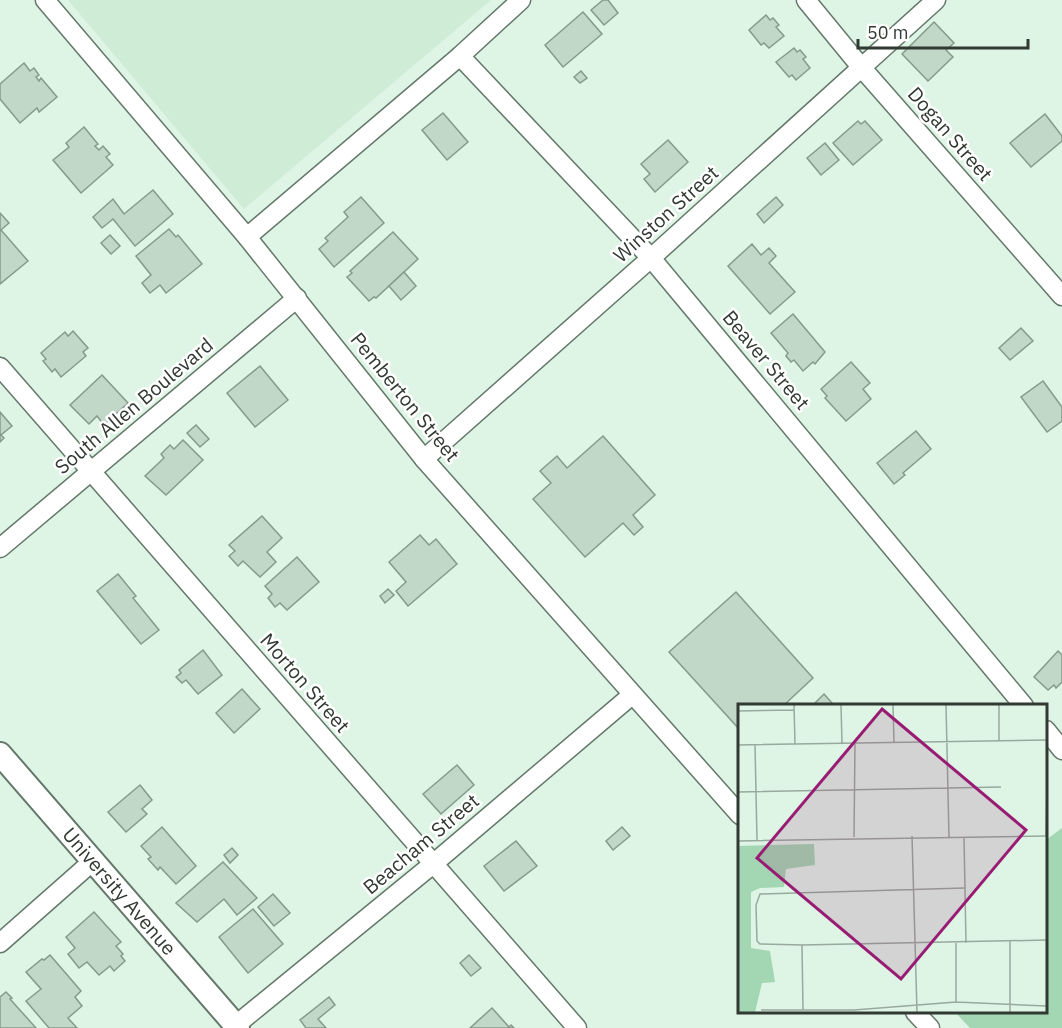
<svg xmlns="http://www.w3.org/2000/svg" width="1062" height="1028" viewBox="0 0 1062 1028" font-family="'IBM Plex Sans',sans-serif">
<rect width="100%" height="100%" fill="#def4e4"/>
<!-- built -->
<path fill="#ceecd6" d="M68,0H491L244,209Z"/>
<!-- green -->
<path fill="#a3d6b2" d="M1062,828V1028H970L955,1012H1046V840Z"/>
<!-- building -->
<g fill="#c1d7c7" stroke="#869a8b" stroke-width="1.5">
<path d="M603,0H608L618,13L604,25L591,10Z"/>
<path d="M583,12L602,34L563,67L545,45Z"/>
<path d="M766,15L770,20L773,18L779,25L776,27L784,36L769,48L764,43L761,45L749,30Z"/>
<path d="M934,22L954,43L946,50L953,57L928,81L902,54Z"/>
<path d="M794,48L797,52L800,50L806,57L803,59L810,68L796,80L792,75L789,77L776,62Z"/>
<path d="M24,63L30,71L34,68L39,75L36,77L39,81L41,78L57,97L39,112L37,108L20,123L0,99V84Z"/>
<path d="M581,71L587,78L580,83L574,77Z"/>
<path d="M443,113L468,142L447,160L422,130Z"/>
<path d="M1045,114L1062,136V141L1031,167L1010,143Z"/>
<path d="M858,121L861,124L865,121L882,140L853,165L833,143Z"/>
<path d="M84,127L98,144L95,146L99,150L103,146L110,154L106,157L113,165L81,193L53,160L69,147L66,143Z"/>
<path d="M668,140L688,162L655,192L644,179L650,174L641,164Z"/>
<path d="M825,143L839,160L821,175L807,158Z"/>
<path d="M153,190L173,214L135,246L113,219L102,228L93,217L113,199L124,214Z"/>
<path d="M361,197L384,223L334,267L319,249L328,241L325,238L348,217L344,212Z"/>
<path d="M776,197L783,205L764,223L757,214Z"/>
<path d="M0,213L9,223L1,230L28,261L0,284Z"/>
<path d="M169,229L176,237L178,235L202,264L166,293L160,285L150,293L142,283L151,275L136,256Z"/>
<path d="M393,232L418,259L376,298L374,297L369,301L347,277L352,273L350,271Z"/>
<path d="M110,235L120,246L111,254L101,243Z"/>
<path d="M752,244L761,255L769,248L776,256L769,263L795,292L770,314L728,266Z"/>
<path d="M404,272L416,286L401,300L389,286Z"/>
<path d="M793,314L825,352L815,364L813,362L803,371L794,360L791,362L786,356L788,353L771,333Z"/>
<path d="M1021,328L1033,341L1010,360L999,348Z"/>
<path d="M73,331L88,348L83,352L86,356L61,377L55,369L52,372L43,361L46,359L41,353L65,332L68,336Z"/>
<path d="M851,362L870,383L863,389L871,399L846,421L825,398L827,396L821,389Z"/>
<path d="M260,366L288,400L255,427L227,393Z"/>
<path d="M102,375L128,403L104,425L97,416L89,424L70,405Z"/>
<path d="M1043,381L1062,407V421L1047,432L1021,397Z"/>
<path d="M0,412L12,426L1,435L4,438L0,442Z"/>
<path d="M196,425L209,439L200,447L187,433Z"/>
<path d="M916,431L931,449L903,473L905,475L894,484L877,463Z"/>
<path d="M603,436L655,495L633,515L643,527L634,535L623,523L585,557L533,499L551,483L540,471L557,456L567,468Z"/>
<path d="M183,440L203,460L166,495L145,476L164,458L161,454L170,445L174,449Z"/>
<path d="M262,516L282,538L267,552L276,562L260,577L243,561L238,566L229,556L235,551L229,545Z"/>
<path d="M420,535L429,545L436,539L457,564L408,606L396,591L406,582L389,562Z"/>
<path d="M297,557L319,582L287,610L280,603L275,607L268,598L272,594L265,586Z"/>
<path d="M118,574L136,596L133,598L159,630L141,644L97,591Z"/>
<path d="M388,589L394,595L385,603L380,596Z"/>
<path d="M736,592L813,678L783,706H740V730L669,652Z"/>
<path d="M203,650L222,675L198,694L186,680L182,683L176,677L181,673L179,670Z"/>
<path d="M1058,651L1062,655V682L1056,688L1054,685L1048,690L1034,677Z"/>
<path d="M242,689L260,709L234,733L216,713Z"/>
<path d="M824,694L832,703L830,706H812Z"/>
<path d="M457,765L474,785L441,814L423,794Z"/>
<path d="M140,785L152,800L142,809L147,814L126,832L108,812Z"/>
<path d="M162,827L196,866L176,884L160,867L158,870L148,859L151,857L141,846Z"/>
<path d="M622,827L630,836L613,850L606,841Z"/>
<path d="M516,841L537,866L504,891L484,866Z"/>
<path d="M232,848L238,855L230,863L224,855Z"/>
<path d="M223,862L257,898L237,915L224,899L197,922L176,903Z"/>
<path d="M273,894L290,913L274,926L258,907Z"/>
<path d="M253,909L283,944L248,973L219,937Z"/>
<path d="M94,912L121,942L116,946L123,954L121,956L125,961L114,971L110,966L99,975L87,962L79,968L68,954L75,948L66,937Z"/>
<path d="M50,955L81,991L75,997L82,1006L68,1018L77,1028H49L26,1001L41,989L26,972L42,959L44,960Z"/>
<path d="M469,955L481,968L471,976L460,963Z"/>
<path d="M6,992L12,998L10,999L36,1028H0V997Z"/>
<path d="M329,997L335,1005L318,1019L326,1028H306L300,1020Z"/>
<path d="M492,1008L509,1027L511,1025L514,1028H470Z"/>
</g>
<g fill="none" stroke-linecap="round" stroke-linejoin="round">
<!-- minor casing -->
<g stroke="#64786a" stroke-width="21">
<g id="minor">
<path d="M45,0L247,237L424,459L740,815"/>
<path d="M806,0L861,67L1062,296"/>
<path d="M460,56L651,258L1024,706"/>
<path d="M247,237L460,56L521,0"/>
<path d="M0,367L577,1028"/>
<path d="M424,459L651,258L936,0"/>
<path d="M0,548L297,298"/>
<path d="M1046,730L1062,750"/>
<path d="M0,943L93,861"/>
<path d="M915,1012L930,1028"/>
<path d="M236,1025L433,864L632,695"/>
</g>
</g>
<!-- tertiary casing -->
<g stroke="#64786a" stroke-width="26">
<g id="tertiary">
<path id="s1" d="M0,754L238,1028"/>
</g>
</g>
<!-- minor -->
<use href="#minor" stroke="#fff" stroke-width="18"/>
<!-- tertiary -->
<use href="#tertiary" stroke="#fff" stroke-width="22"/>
</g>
<g text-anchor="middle" stroke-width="5" stroke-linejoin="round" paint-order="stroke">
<!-- street labels -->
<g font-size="20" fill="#303932" stroke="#fff">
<text transform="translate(950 134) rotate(49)" y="7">Dogan Street</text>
<text transform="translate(666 214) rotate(-42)" y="7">Winston Street</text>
<text transform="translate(766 360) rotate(50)" y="7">Beaver Street</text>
<text transform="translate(405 397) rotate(51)" y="7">Pemberton Street</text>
<text transform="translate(134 406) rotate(-40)" y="7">South Allen Boulevard</text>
<text transform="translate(305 683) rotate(49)" y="7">Morton Street</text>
<text transform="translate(421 844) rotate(-40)" y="7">Beacham Street</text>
<text dy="7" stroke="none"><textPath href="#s1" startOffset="182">University Avenue</textPath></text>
</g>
</g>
<!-- overview -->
<g transform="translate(738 704)">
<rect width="309" height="309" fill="#def4e4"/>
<path d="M76,140L77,161L48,165L46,183L22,184L13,188V244L32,247L37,278L24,279L17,308H0V142Z" fill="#a3d6b2"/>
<path fill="none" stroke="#98a99d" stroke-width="1.5" d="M56,1L57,40M103,1L104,39M155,1L156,38M208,1L211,133M261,1V37M0,7L56,6M0,41L309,36M17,41L19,136M0,88L263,83M174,132L179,308M308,132L309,75M116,133L117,39M226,133L228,239M0,137L309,132M226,184L22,190L18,201L19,237L22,240L64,241L309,236M272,237V308M64,241L65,306M218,298V239M23,306H116L218,298L309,302"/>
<path fill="#981c74" fill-opacity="0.15" stroke="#981c74" stroke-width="3" d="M144,5L288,126L163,275L19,154Z"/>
<rect width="309" height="309" fill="none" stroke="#303932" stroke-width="3"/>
</g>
<!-- scale -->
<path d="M858 39v9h170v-9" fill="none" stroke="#303932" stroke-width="3"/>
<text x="867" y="39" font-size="18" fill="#303932" stroke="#ffffff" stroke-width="4.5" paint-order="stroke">50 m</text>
</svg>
